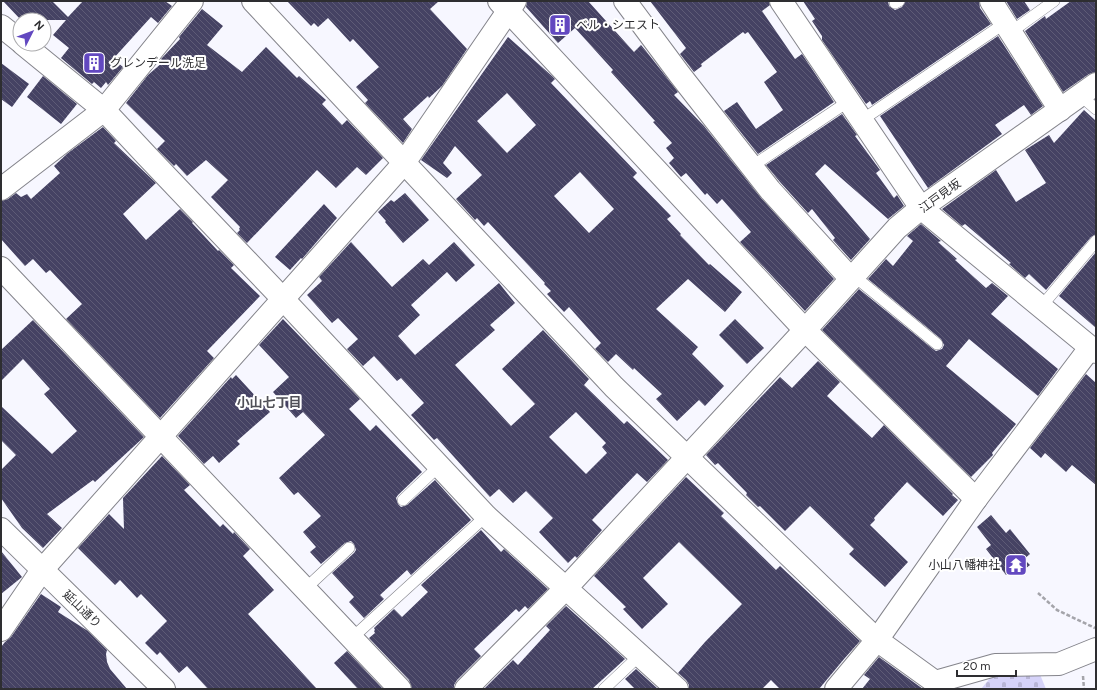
<svg xmlns="http://www.w3.org/2000/svg" width="1097" height="690" viewBox="0 0 1097 690" font-family="Figtree,'Noto Sans JP',sans-serif">
<defs>
<pattern id="cemetery-stones" width="16" height="16" patternUnits="userSpaceOnUse"><rect width="16" height="16" fill="#d6d3f9"/><path d="M2 7V4a2 2 0 0 1 4 0v3zM10 15v-3a2 2 0 0 1 4 0v3z" fill="#b8b5d6"/></pattern>
<pattern id="building-back-hatch" width="6" height="6" patternUnits="userSpaceOnUse"><rect width="6" height="6" fill="#454263"/><path d="M-1 5l2 2M0 0l6 6M5-1l2 2" fill="none" stroke="#5e5b76"/></pattern>
</defs>
<rect width="100%" height="100%" fill="#f7f7ff"/>
<!-- cemetery -->
<path fill="url(#cemetery-stones)" d="M996,671L1039,672L1046,689H981Z"/>
<!-- building -->
<g fill="url(#building-back-hatch)" fill-rule="evenodd">
<path d="M3,1H52L68,17L83,1H165L172,6L158,23L151,17L113,59L123,67L108,85L106,82L101,88L94,82L92,84L61,58L69,48L53,35L66,20H21Z"/>
<path d="M287,1H439L430,9L467,49L442,86L429,98L428,96L403,119L412,129L403,143L365,103L368,100L356,87L379,67L353,39L350,42L328,18L318,27L314,23L311,26Z"/>
<path d="M527,1H588L634,52L641,45L646,51L678,92L674,95L704,126L761,198L834,279L805,311L740,242L751,232L722,199L717,204L707,193L705,195L686,173L681,177L669,163L674,158L666,148L672,143L653,122L655,121L611,72L613,70L575,28L558,43L526,7Z"/>
<path d="M650,1H769L770,5L762,11L795,59L802,54L834,102L758,154L724,111L737,102L756,129L783,110L764,82L777,72L748,32L745,34L743,32L701,64L702,66L694,72L680,54L686,48Z"/>
<path d="M803,1H888L889,6L895,10L902,7L906,1H979L980,8L991,24L872,105L870,101L866,104L822,40V36L812,21L815,19Z"/>
<path d="M1006,1H1024L1030,10L1017,19Z"/>
<path d="M1071,1H1096V72L1089,74L1063,92L1025,31L1045,16L1046,19Z"/>
<path d="M202,9L223,26L207,45L242,72L266,47L297,78L299,76L326,100L322,104L342,125L347,120L383,158L366,175L357,167L336,188L317,170L247,243L237,233L240,230L239,229L240,227L211,197L228,180L206,160L187,176L176,164L174,166L157,149L165,141L126,103L148,75L163,62L161,59L180,39L179,37Z"/>
<path d="M998,36L1043,106L1031,115L1024,105L995,125L1002,134L928,188L880,116Z"/>
<path d="M508,37L552,76L555,79L551,83L637,173L633,177L671,216L667,219L681,234L680,235L709,265L710,264L742,292L725,312L688,279L656,309L698,347L692,354L724,386L705,406L699,400L677,421L656,399L662,394L634,368L633,370L616,354L608,362L595,349L601,343L569,307L564,312L547,294L551,291L544,284L545,283L488,222L484,226L477,218L475,220L456,199L482,175L455,146L443,163L452,173L447,178L421,160ZM507,93L536,125L507,153L477,121ZM580,172L614,209L589,233L554,196Z"/>
<path d="M1,63L29,84L12,107L1,99Z"/>
<path d="M43,76L77,104L61,124L27,97Z"/>
<path d="M1084,110L1096,121V234L1091,237L1046,290L1029,274L1025,278L1009,264L1011,263L965,224L962,226L942,209L996,170L1016,202L1046,183L1025,150L1049,135L1054,143Z"/>
<path d="M842,114L857,135L855,136L880,170L876,173L894,198L897,195L904,206L888,219L825,164L815,174L870,239L851,260L833,240L835,238L812,209L808,213L780,182L766,165Z"/>
<path d="M103,127L116,141L114,143L156,183L123,214L146,240L180,209L193,222L192,223L218,251L219,250L234,265L231,268L260,296L207,351L214,358L160,418L66,319L82,304L50,270L46,273L33,259L25,266L1,239V201L8,199L16,193L21,197L27,194L31,199L60,173L54,166L68,153Z"/>
<path d="M405,193L429,220L403,243L385,222L386,221L378,212L391,200L394,202Z"/>
<path d="M324,204L337,218L302,259L301,258L290,270L275,257Z"/>
<path d="M921,224L941,241L938,242L957,259L955,260L986,288L992,283L1008,296L991,314L1058,369L1038,396L969,339L946,366L1016,424L992,453L993,455L971,477L822,330L859,289L933,349L936,351L942,349L944,345L941,339L868,279L886,259L893,266L913,241L907,236Z"/>
<path d="M351,242L392,287L423,259L429,265L454,242L475,265L456,282L447,272L411,305L420,315L398,336L415,355L499,283L515,303L490,325L495,330L455,365L511,426L535,404L502,369L543,330L589,379L584,385L624,424L627,421L668,460L647,482L637,473L592,520L602,530L577,558L575,556L568,563L539,532L553,518L526,491L513,503L499,489L490,497L437,438L434,440L411,415L424,403L401,378L397,381L374,356L363,366L347,349L358,339L338,318L332,323L307,295L322,281L319,277ZM576,412L606,443L602,447L607,453L586,474L549,437Z"/>
<path d="M1096,252V328L1059,296Z"/>
<path d="M283,319L360,399L349,409L370,431L376,425L422,472L398,495L396,498L398,504L401,507L407,505L435,480L471,520L411,575L407,570L380,595L384,599L364,618L349,602L354,597L332,573L354,553L356,550L354,544L351,541L345,543L321,564L310,552L316,547L303,532L321,516L298,492L294,495L279,478L325,435L303,412L296,418L273,392L289,377L259,345Z"/>
<path d="M735,319L764,348L747,364L719,335Z"/>
<path d="M33,320L144,437L95,482L93,480L47,514L62,528L43,548L22,528L1,498V470L16,455L1,440V406L52,454L77,431L44,394L50,389L23,359L1,381V350Z"/>
<path d="M818,361L840,382L827,396L872,438L884,425L953,494L952,495L958,500L943,516L907,482L874,518L875,520L870,525L908,562L885,587L849,554L854,549L810,506L785,531L760,506L758,507L746,495L747,493L718,463L715,465L706,455L780,377L792,388Z"/>
<path d="M1086,374L1096,383V485L1072,465L1066,472L1045,453L1041,458L1030,448Z"/>
<path d="M236,375L270,412L237,441L240,444L219,463L213,456L204,464L178,436L231,377L232,379Z"/>
<path d="M162,456L190,485L184,490L220,527L223,524L233,534L234,532L250,549L243,556L274,590L248,614L317,689H208L187,666L179,673L160,652L157,655L145,643L167,621L141,594L137,598L120,580L115,585L78,548L109,514L124,529L123,498Z"/>
<path d="M686,477L724,513L721,516L776,570L780,566L860,641L844,659L819,689H780L771,680L762,689H689V685L686,680L678,673L705,642L742,604L679,542L643,578L668,604L642,629L623,609L626,607L594,576Z"/>
<path d="M991,515L1006,533L1010,529L1030,554L1024,559L1030,565L1016,576L1012,570L1006,575L986,549L991,545L977,527Z"/>
<path d="M481,530L501,552L504,549L548,589L528,609L525,606L519,612L516,609L474,649L481,656L457,680L454,685V689H412L409,680L369,638L375,633L374,631L375,630L374,628L394,609L402,617L428,592L421,585Z"/>
<path d="M1,551L22,577L1,594Z"/>
<path d="M41,594L61,607L58,612L88,631L107,650L106,654L107,662L110,669L127,689H1V647L5,642L11,637Z"/>
<path d="M566,606L625,659L592,689H484L513,660L518,665L550,630L546,626Z"/>
<path d="M347,651L383,689H358L334,663Z"/>
<path d="M879,657L923,689H862L870,679L864,675Z"/>
<path d="M636,669L658,689H635L625,679Z"/>
</g>
<g fill="none" stroke-linecap="round" stroke-linejoin="round">
<!-- lane casing -->
<g stroke="#84848b" stroke-width="12">
<g id="lane">
<path d="M895,3L899,1"/>
<path d="M1011,32L1054,1"/>
<path d="M1080,95L1096,109"/>
<path d="M862,120L1005,23"/>
<path d="M751,167L849,101"/>
<path d="M854,276L937,344"/>
<path d="M1041,307L1096,241"/>
<path d="M403,500L439,466"/>
<path d="M305,589L349,548"/>
<path d="M352,638L486,516"/>
<path d="M604,689L640,655"/>
</g>
</g>
<!-- street casing -->
<g stroke="#84848b" stroke-width="24">
<g id="street">
<path d="M253,1L614,387L877,640L935,682L995,665L1059,664L1096,649"/>
<path d="M499,1L805,330L976,499"/>
<path d="M625,1L680,75L770,190L851,279"/>
<path d="M781,1L921,208"/>
<path d="M991,1L1060,110"/>
<path d="M1,26L20,41"/>
<path d="M23,44L104,110L146,155L283,299L486,516L677,689"/>
<path d="M1,189L104,110L192,1"/>
<path d="M1,268L400,689"/>
<path d="M1,529L164,689"/>
<path d="M1,630L42,570L404,163L515,1"/>
<path d="M466,689L566,588L805,330L897,228L921,208L1096,84"/>
<path d="M836,689L877,640L976,499L1090,348"/>
</g>
</g>
<!-- secondary casing -->
<g stroke="#84848b" stroke-width="24">
<path id="secondary" d="M921,208L1096,352"/>
</g>
<!-- path -->
<g stroke="#a4a4aa" stroke-width="2.5" stroke-dasharray="4 2" stroke-linecap="butt">
<path d="M1038,593L1057,610L1095,628"/>
<path d="M1083,676L1084,689"/>
</g>
<!-- lane -->
<use href="#lane" stroke="#fff" stroke-width="11"/>
<!-- street -->
<use href="#street" stroke="#fff" stroke-width="22"/>
<!-- secondary -->
<use href="#secondary" stroke="#fff" stroke-width="22"/>
</g>
<!-- icons -->
<defs>
<g id="building-square" transform="scale(1.15)"><rect x="-9" y="-9" width="18" height="18" rx="4" fill="#6248c0" stroke="#fff"/><path d="M-4-6H4V6H1V3H-1V6H-4ZM-2.5-4.3h1.7v1.8h-1.7ZM.8-4.3h1.7v1.8H.8ZM-2.5-1h1.7V.8h-1.7ZM.8-1h1.7V.8H.8Z" fill="#fff"/></g>
<g id="temple-square" transform="scale(1.15)"><rect x="-9" y="-9" width="18" height="18" rx="4" fill="#6248c0" stroke="#fff"/><path d="M0-6L5-2H3V0L6.5 2.5H4V6H1.5V3h-3V6H-4V2.5H-6.5L-3 0V-2H-5Z" fill="#fff"/></g>
</defs>
<g fill-rule="evenodd">
<use href="#building-square" x="560" y="25"/>
<use href="#building-square" x="94" y="63"/>
<use href="#temple-square" x="1016" y="565"/>
</g>
<g text-anchor="middle" stroke-width="4" stroke-linejoin="round" paint-order="stroke">
<!-- poi labels -->
<g font-size="12" fill="#2e2e31" stroke="#fff" text-anchor="start">
<text x="576" y="29">ベル・シエスト</text>
<text x="110" y="67">グレンデール洗足</text>
<text x="1000" y="569" text-anchor="end">小山八幡神社</text>
</g>
<!-- street labels -->
<g font-size="12" fill="#2e2e31" stroke="#fff">
<text transform="translate(940 196) rotate(-36)" y="4">江戸見坂</text>
<text transform="translate(82 609) rotate(44)" y="4">延山通り</text>
</g>
<!-- neighbourhood labels -->
<g font-size="13" font-weight="bold" fill="#505057" stroke="#fff">
<text x="269" y="407">小山七丁目</text>
</g>
</g>
<!-- border -->
<rect width="1097" height="690" fill="none" stroke="#2e2e31" stroke-width="4"/>
<!-- north arrow -->
<g transform="translate(32 32) rotate(48)"><circle r="19" fill="#ffffff" stroke="#ababad"/>
<path d="M0-3L7 15L0 10L-7 15Z" fill="#6248c0"/>
<text y="-6" font-size="11" font-weight="bold" text-anchor="middle" fill="#2e2e31">N</text>
</g>
<!-- scale -->
<path d="M957 670v6h59v-6" fill="none" stroke="#2e2e31" stroke-width="2"/>
<text x="963" y="670" font-size="12" fill="#2e2e31" stroke="#ffffff" stroke-width="3" paint-order="stroke">20 m</text>
</svg>
